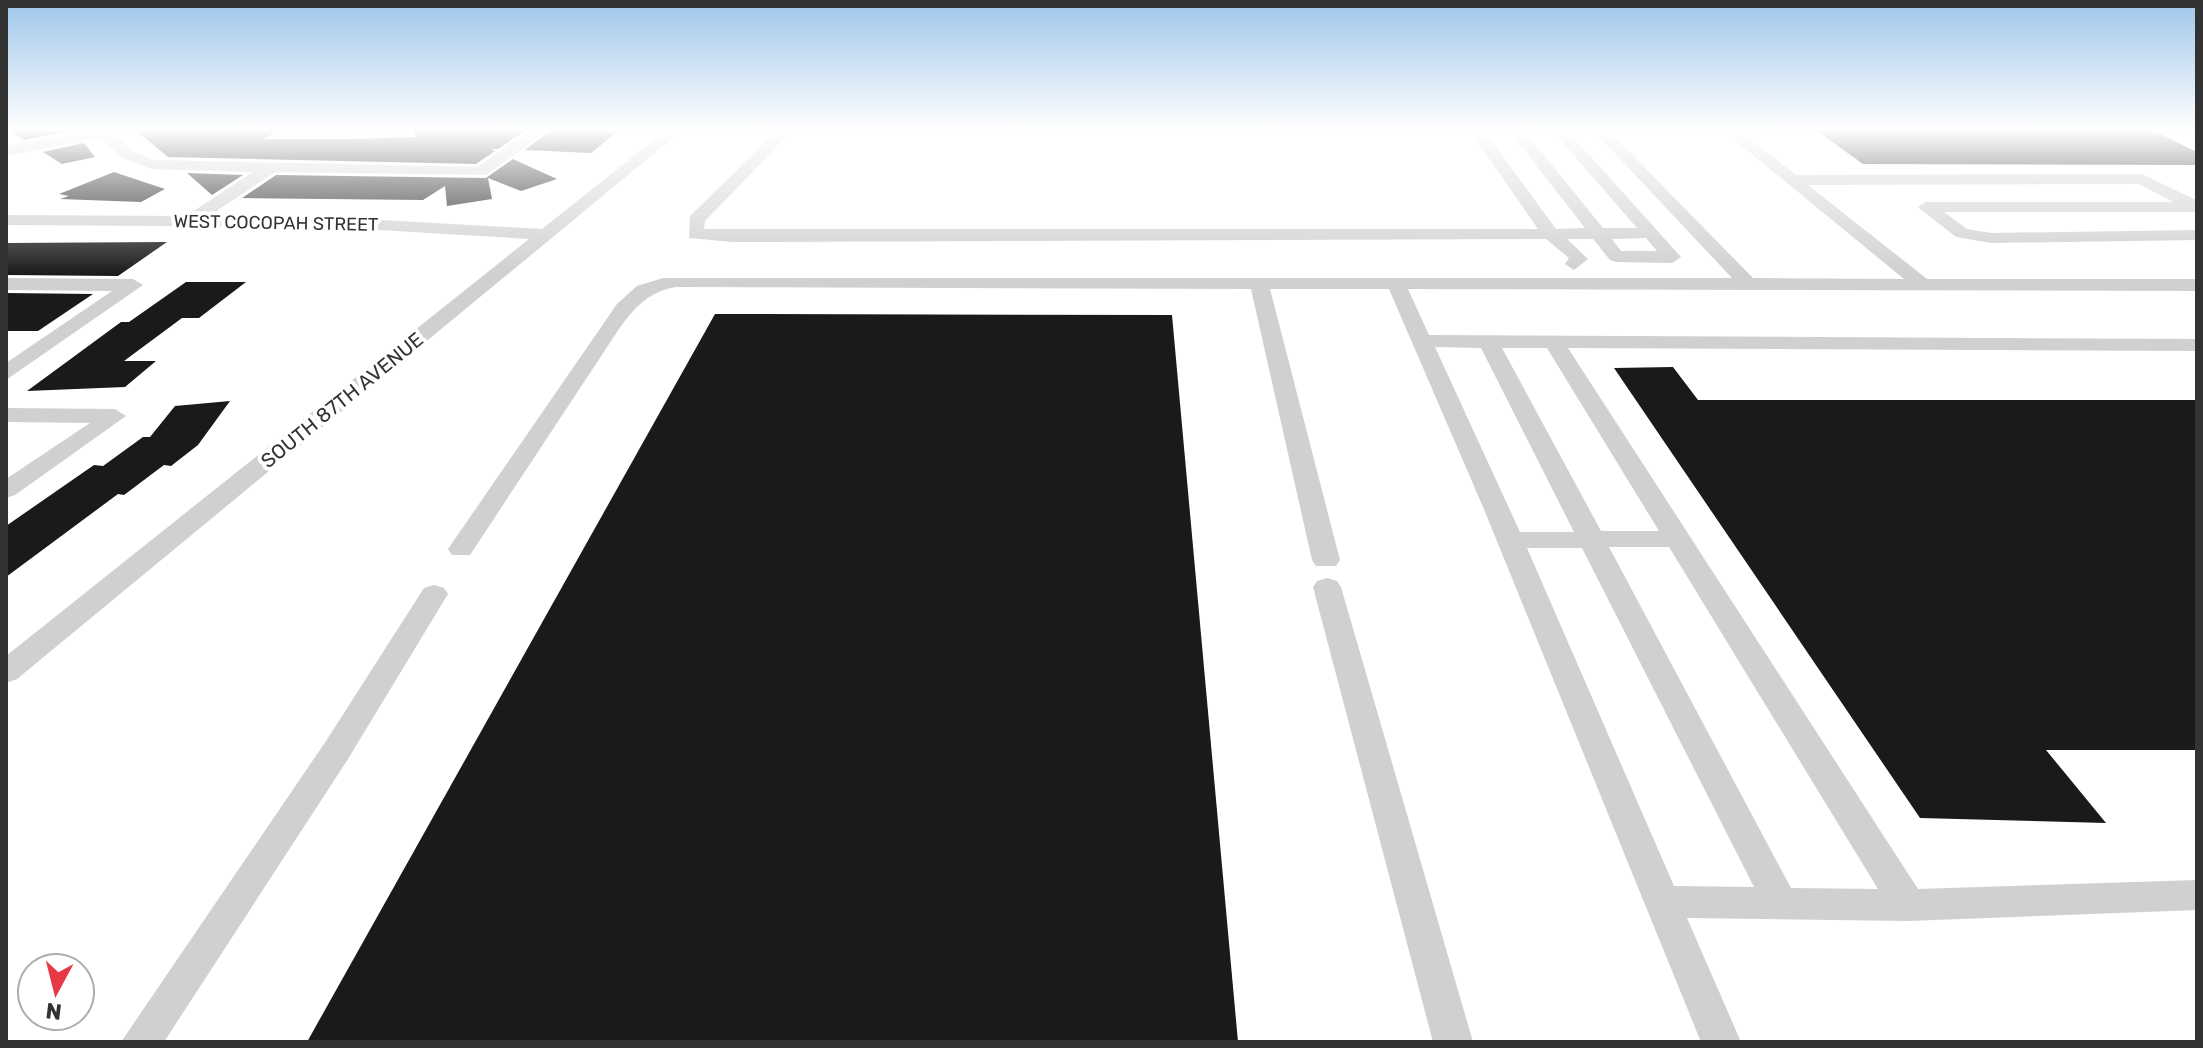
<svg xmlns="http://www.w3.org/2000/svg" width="2203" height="1048" viewBox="0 0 2203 1048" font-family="Rubik,sans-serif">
<rect width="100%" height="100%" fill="#fff"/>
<!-- building -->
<g fill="#1a1a1a">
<path d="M6,128H72L74,130L24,140Z"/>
<path d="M133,128H281L264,139H353L415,137V128H529L498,149H491L495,151L476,164L168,157Z"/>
<path d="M554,128H622L591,153L525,150Z"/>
<path d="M1813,128H2148L2197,152V165L1863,164Z"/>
<path d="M84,143L95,157L62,164L43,152Z"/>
<path d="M513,159L557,179L521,191L488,178L492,199L447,206L445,186L423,200L242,198L276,175L486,178Z"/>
<path d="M114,172L165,189L141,202L60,199L69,196L59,194Z"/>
<path d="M187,173L243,175L212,195Z"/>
<path d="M167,242L118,276L6,275V243Z"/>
<path d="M186,282H246L199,318H182L124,361H156L125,387L27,391L121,322H129Z"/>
<path d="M6,293L93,294L38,331H6Z"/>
<path d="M715,314L1172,315L1238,1042H307Z"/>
<path d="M1673,367L1698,400H2197V750H2046L2106,823L1920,818L1614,368Z"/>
<path d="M230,401L198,445L171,466L164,465L124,495L118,494L6,577V526L94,465L103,466L143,437H150L175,406Z"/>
</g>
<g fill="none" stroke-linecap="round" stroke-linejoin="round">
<!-- minor -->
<g fill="#d0d0d0" fill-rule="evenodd">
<path d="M102,128H128L126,132L115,135L133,152L154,160L477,167L534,128H551L486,175L275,172L209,216L328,217L542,229L669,128H685L17,679L6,683V656L529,239L328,227L6,225V215L186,216L253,172L152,169L123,158L100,137L6,156V146Z"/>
<path d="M780,128H795L705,221L704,229H1538L1468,128H1482L1556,229L1585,228L1507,128H1522L1603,228H1637L1550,128H1565L1681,257L1672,263L1616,262L1610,260L1593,239H1567L1588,259L1574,270L1565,264L1569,258L1546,239L733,242L689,238L690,216ZM1646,238L1657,251H1621L1612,239Z"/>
<path d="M1591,128H1606L1753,278L1904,279L1720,128H1736L1796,175L2142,174L2196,200L2197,212H1944L1967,229L1991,233L2197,230V240L1991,243L1956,237L1918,207L1926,202H2173L2139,184L1808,185L1927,279H2197V291L1408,289L1429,335L2197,339V351L1568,348L1918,889L2197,880V910L1908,921L1687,918L1741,1042H1701L1483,507L1389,289H1270L1340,560L1336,566H1316L1312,560L1251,289L676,287C648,292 635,307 619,329L470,555H452L448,549L617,304L637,286L663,278H1732ZM1435,347L1481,348L1574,532H1520ZM1502,348H1547L1659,531H1601ZM1609,547H1669L1878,889L1791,888ZM1527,548H1582L1754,887L1674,886Z"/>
<path d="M2181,128H2197V136Z"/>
<path d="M6,278L133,279L143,285L6,380V363L112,291L6,290Z"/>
<path d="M6,408L115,409L126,416L15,495L6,498V479L90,423L6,422Z"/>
<path d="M1327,578L1337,581L1341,587L1473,1042H1433L1313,587L1317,581Z"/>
<path d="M434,585L444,588L448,594L348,759L164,1042H121L326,741L424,588Z"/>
</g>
</g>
<!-- sky -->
<linearGradient id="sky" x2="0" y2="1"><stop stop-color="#9ec6ea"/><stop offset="0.47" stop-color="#fff"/><stop offset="1" stop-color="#fff" stop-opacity="0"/></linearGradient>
<rect width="2203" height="275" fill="url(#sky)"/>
<g text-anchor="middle" stroke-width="8" stroke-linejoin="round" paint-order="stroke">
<!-- far-street labels -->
<g font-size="18" fill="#333" stroke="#fff">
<text transform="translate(276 223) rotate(1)" y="6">WEST COCOPAH STREET</text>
</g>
<!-- street labels -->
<g font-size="20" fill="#333" stroke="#fff">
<text transform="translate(342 400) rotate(-39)" y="7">SOUTH 87TH AVENUE</text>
</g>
</g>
<!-- border -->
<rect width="2203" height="1048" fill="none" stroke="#333333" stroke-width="16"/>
<!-- north arrow -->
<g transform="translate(56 992) rotate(187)"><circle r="38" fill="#ffffff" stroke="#adadad" stroke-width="2"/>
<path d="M0-6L14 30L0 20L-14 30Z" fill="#e63946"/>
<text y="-12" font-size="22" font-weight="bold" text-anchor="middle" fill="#333333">N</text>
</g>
</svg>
